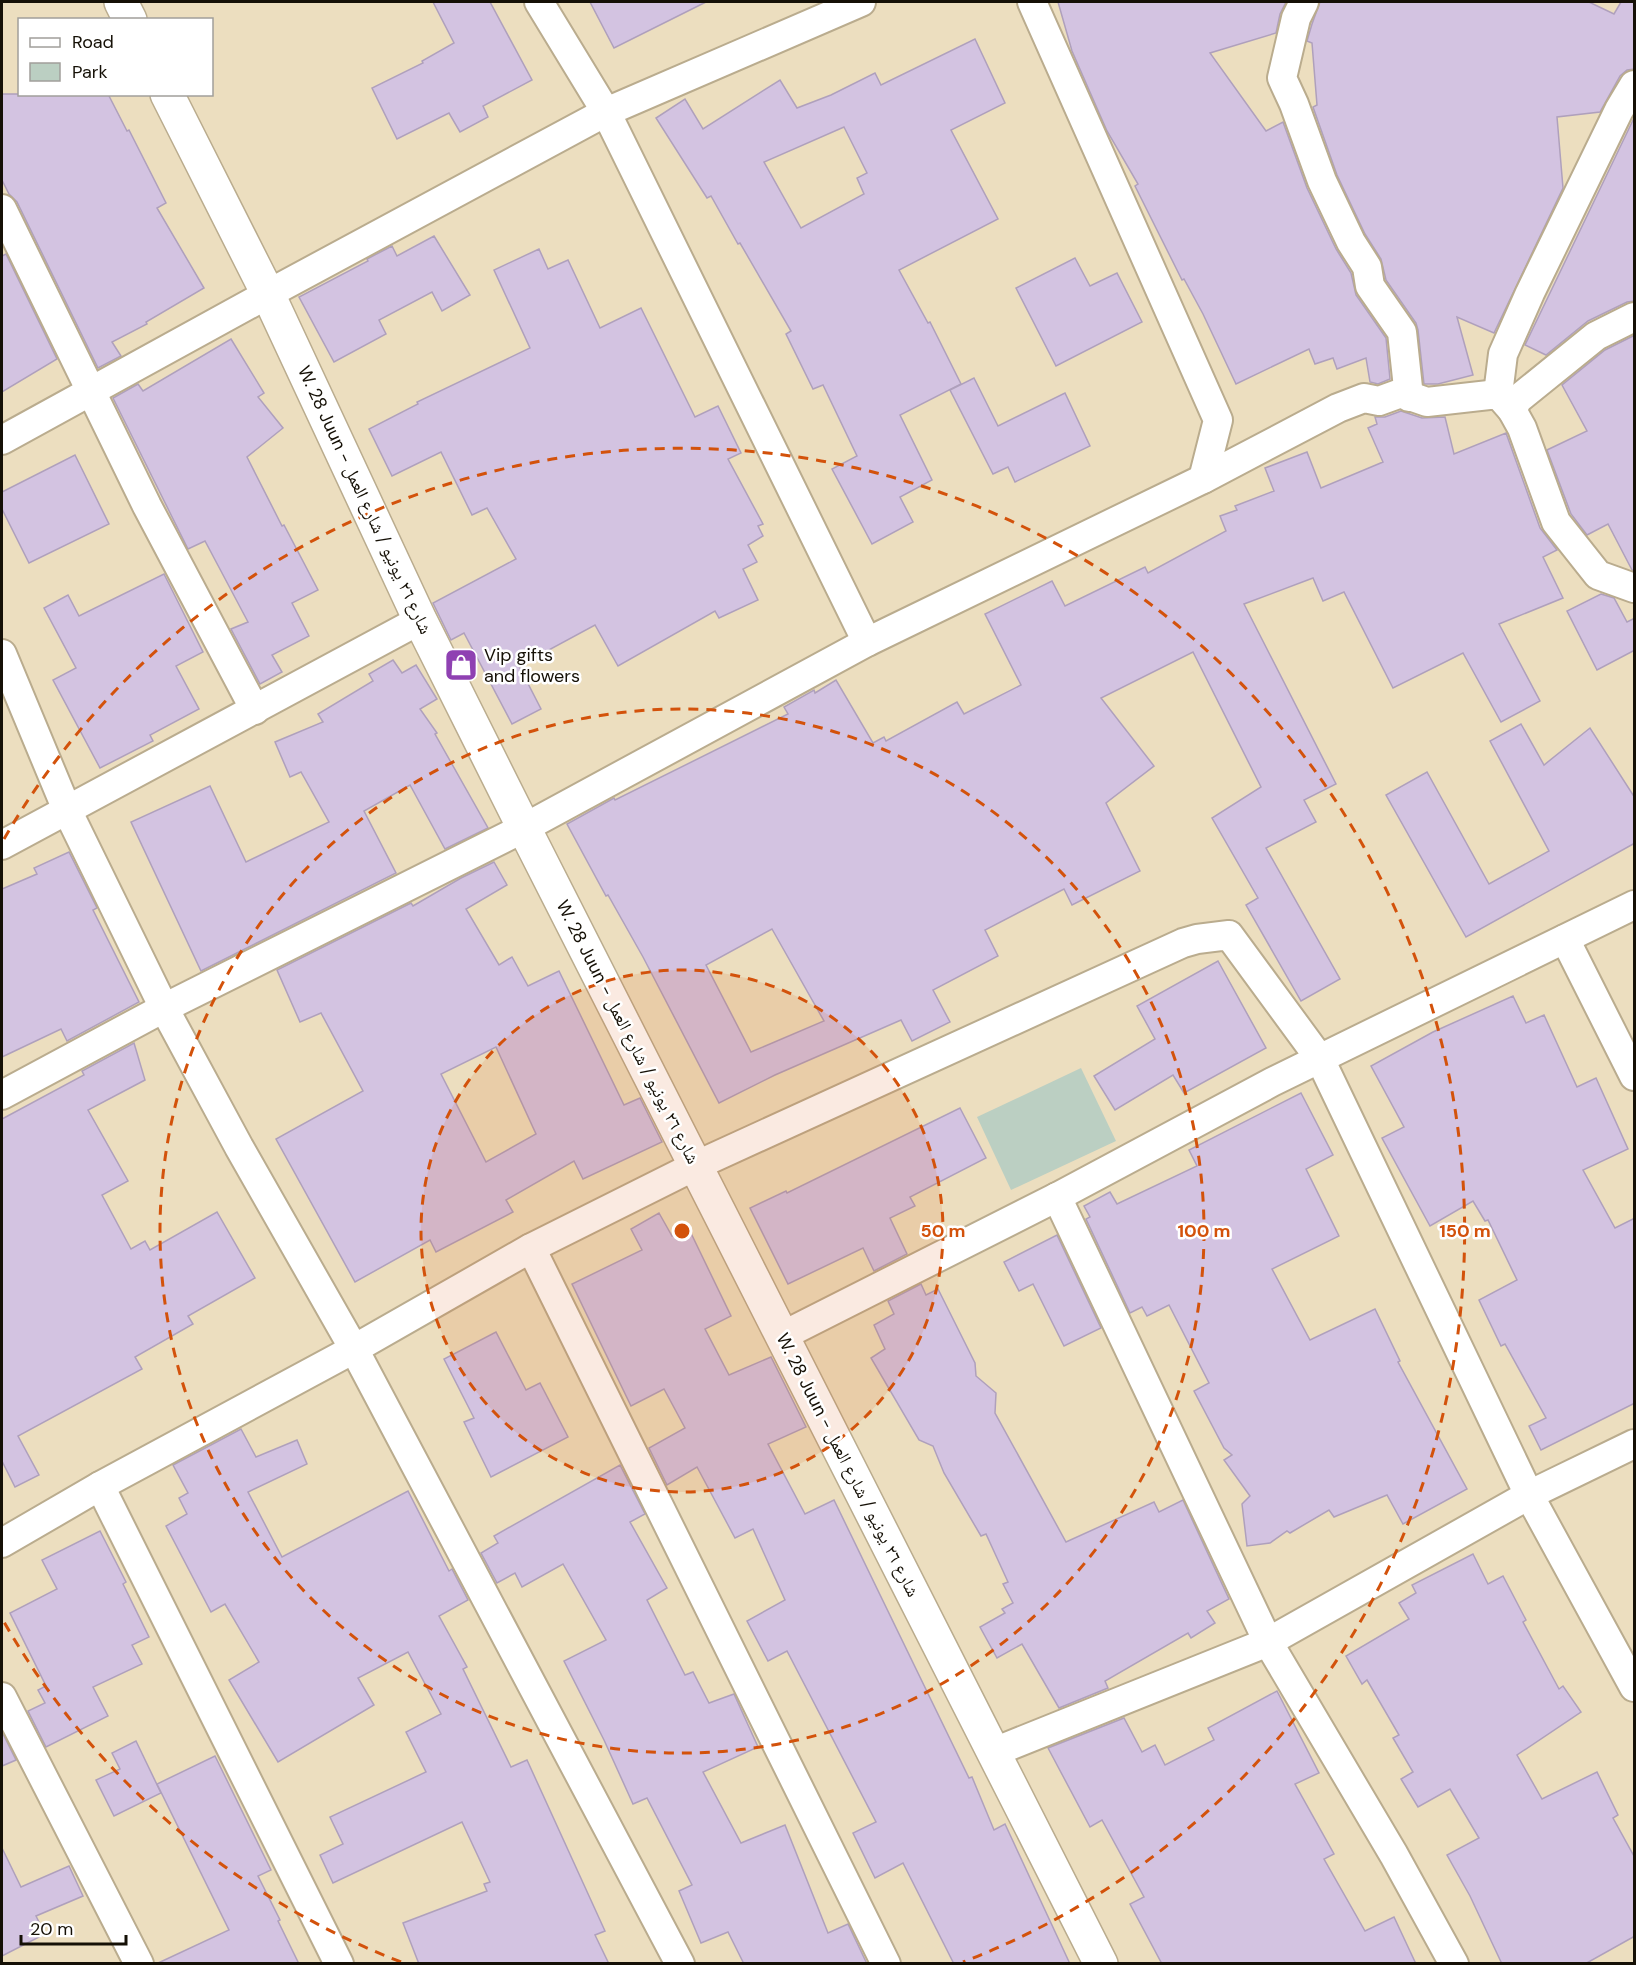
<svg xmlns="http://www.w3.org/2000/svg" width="1636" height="1965" viewBox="0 0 1636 1965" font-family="'DM Sans','Noto Naskh Arabic',sans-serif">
<rect width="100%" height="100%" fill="#ecdebf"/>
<!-- green -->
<path fill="#bbcfc2" d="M1081,1068L1116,1141L1011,1190L977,1117Z"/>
<!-- building -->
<g fill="#d3c3e1" stroke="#afa0bc" stroke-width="1.5" fill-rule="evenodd">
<path d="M433,2H490L532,80L483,106L488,117L460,132L449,113L397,139L372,88L423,63L422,61L454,43Z"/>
<path d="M590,2H706L614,48Z"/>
<path d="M1058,2H1286L1280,14L1276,33L1210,53L1266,131L1283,122L1307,188L1336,249L1351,273L1356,295L1386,338L1390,379L1378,384L1370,382L1366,358L1337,369L1333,358L1315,364L1309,349L1236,384L1203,314L1184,279L1182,280L1135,186L1138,184L1107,131L1072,51Z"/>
<path d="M1320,2H1589L1614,14L1621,2H1635V69L1627,70L1620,76L1600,112L1557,117L1563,188L1494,333L1457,317L1473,375L1438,384H1424L1418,330L1416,323L1386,280L1381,259L1365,234L1337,175L1313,107L1317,105L1312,43L1307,41L1312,24Z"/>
<path d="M975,39L1005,103L951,130L998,219L899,270L928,323L930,322L961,384L900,415L932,480L900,497L913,522L872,544L832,469L857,456L823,385L813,389L786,334L791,331L740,243L738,244L711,196L707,198L656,118L685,99L703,129L780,80L797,108L831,95L875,73L881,85ZM844,127L867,173L857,178L864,194L801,228L764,162Z"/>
<path d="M2,94H108L127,131L129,130L166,203L157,208L204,288L146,322L147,324L112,342L121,356L98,368L17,202L9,194L2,180Z"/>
<path d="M1635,116V301L1627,302L1588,321L1546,355L1525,345Z"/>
<path d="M434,236L470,295L442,311L432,292L379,320L386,334L334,362L299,297L368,261L367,259L392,246L397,256Z"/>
<path d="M539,249L548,269L568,260L600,328L641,308L695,417L718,406L741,453L728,459L763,524L758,526L763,536L748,545L757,562L743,569L758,600L719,618L715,611L618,666L595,625L519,666L541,709L512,724L464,633L451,640L433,603L516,559L487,508L472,515L441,452L392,476L369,429L418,404L417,402L530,348L494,270Z"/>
<path d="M6,254L57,359L2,392V256Z"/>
<path d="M1075,258L1090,286L1117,273L1142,322L1056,366L1016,288Z"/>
<path d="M1635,335V571L1632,570L1608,524L1587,535L1571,514L1547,450L1587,431L1562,385L1605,350Z"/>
<path d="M231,339L264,393L258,397L283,428L247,457L282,526L284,525L318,590L292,603L309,636L272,655L282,672L260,684L231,629L248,622L205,541L188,549L113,398L138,384L143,391Z"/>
<path d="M974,378L998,426L1065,393L1090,446L1015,482L1008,467L993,474L950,390Z"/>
<path d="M1401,411L1422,418L1445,417L1454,454L1506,433L1540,528L1557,550L1543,557L1563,598L1499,624L1540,701L1501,722L1463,653L1393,688L1344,592L1323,601L1313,578L1244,604L1336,784L1304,800L1316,822L1266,848L1340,979L1301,1001L1246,905L1258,898L1212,818L1261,787L1193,652L1101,698L1154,766L1106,803L1140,871L1072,905L1064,889L985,930L998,956L933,990L950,1022L912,1041L901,1020L775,1075L719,1103L643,957L608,895L606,896L567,824L614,798L615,800L788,714L784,707L814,690L815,693L836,680L873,743L884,737L886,741L957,702L964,714L1021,685L985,614L1052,581L1065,606L1145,567L1148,573L1226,531L1220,516L1237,510L1235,506L1274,491L1265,468L1307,452L1321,488L1383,462L1368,428L1377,424L1375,417H1385ZM772,929L824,1021L751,1052L706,965Z"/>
<path d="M75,455L109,524L29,563L2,509V492Z"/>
<path d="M164,574L203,652L176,666L199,709L150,735L153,741L100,768L53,680L76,668L44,608L68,595L79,616Z"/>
<path d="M1601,594L1614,598L1627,622L1635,618V650L1597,670L1567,611Z"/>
<path d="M393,660L402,673L416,665L437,699L420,709L437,733L435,734L488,828L445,849L410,785L364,811L396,873L201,971L131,822L210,786L246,862L329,822L301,772L290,777L275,742L323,722L318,714L373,681L369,674Z"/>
<path d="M1521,724L1544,765L1590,728L1635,798V843L1466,937L1386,795L1427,772L1489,884L1549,851L1490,741Z"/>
<path d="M69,852L97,908L93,910L139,1002L67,1041L61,1029L2,1057V889L37,874L34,868Z"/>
<path d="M494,862L507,885L466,909L499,965L512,957L528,986L559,971L624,1105L640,1098L662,1142L583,1179L574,1161L506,1200L513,1212L436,1252L430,1240L355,1282L276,1139L363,1091L321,1013L300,1022L277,970L411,903L413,906L461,878ZM496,1047L536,1134L486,1162L441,1074Z"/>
<path d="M1218,961L1266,1048L1184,1093L1173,1075L1115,1110L1094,1076L1155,1039L1137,1006Z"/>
<path d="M1513,996L1526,1023L1544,1015L1577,1087L1596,1078L1628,1149L1583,1170L1615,1228L1635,1218V1403L1541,1450L1529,1426L1546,1418L1505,1344L1501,1346L1479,1300L1517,1280L1488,1220L1485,1221L1473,1201L1430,1226L1382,1138L1404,1127L1371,1066L1433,1032Z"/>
<path d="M134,1043L145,1080L88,1110L128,1181L102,1195L131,1249L145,1241L150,1250L217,1212L255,1278L188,1316L193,1324L135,1357L142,1369L18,1436L39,1475L15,1487L2,1461V1119L84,1075L82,1071Z"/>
<path d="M1301,1093L1333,1155L1306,1169L1339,1236L1272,1269L1310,1340L1375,1309L1400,1361L1398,1362L1467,1489L1403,1524L1387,1495L1334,1517L1329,1510L1290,1533L1287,1531L1270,1543L1247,1546L1242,1504L1250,1496L1224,1460L1232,1455L1224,1448L1194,1391L1209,1383L1169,1305L1147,1316L1142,1307L1130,1313L1086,1219L1090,1217L1084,1206L1110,1192L1117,1204L1197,1166L1189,1150Z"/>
<path d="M960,1108L986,1158L910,1197L915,1206L890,1218L907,1254L874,1271L863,1248L788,1284L750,1208L786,1191L787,1193Z"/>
<path d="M659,1213L672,1236L688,1227L731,1316L705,1329L729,1375L771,1357L806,1427L768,1444L805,1514L834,1500L969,1778L972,1777L994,1830L1005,1824L1070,1964H954L903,1863L875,1878L853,1833L876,1822L787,1651L768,1661L747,1621L785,1600L753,1529L735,1538L697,1467L667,1485L649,1448L685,1428L664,1389L631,1406L572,1284L642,1250L631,1229Z"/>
<path d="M1057,1235L1101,1328L1064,1346L1033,1284L1019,1291L1004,1262Z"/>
<path d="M921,1284L926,1295L938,1289L975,1363L976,1376L996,1393L995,1413L1066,1542L1154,1502L1159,1512L1183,1500L1229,1599L1207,1611L1215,1623L1191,1638L1188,1633L1105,1681L1108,1688L1059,1708L1022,1644L997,1658L980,1627L1005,1613L1002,1609L1013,1603L1003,1584L1008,1582L986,1534L981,1536L944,1473L933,1446L919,1440L871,1358L885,1349L874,1325L894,1314L888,1301Z"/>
<path d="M496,1332L526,1390L540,1383L568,1437L491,1477L464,1422L474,1418L444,1359Z"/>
<path d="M241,1429L256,1457L297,1440L307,1464L248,1492L282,1557L408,1491L449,1571L452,1569L468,1600L439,1616L467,1667L463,1669L511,1767L527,1760L605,1931L595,1935L609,1964H419L403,1923L487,1891L484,1884L490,1882L462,1822L333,1883L320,1855L343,1844L330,1817L426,1772L406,1732L441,1714L408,1652L358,1678L374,1705L278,1762L229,1680L259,1662L225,1604L211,1612L166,1526L187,1514L179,1498L188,1493L173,1465Z"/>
<path d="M620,1465L645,1514L630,1522L667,1588L647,1600L685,1675L693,1672L709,1703L734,1694L758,1747L703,1772L741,1843L785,1825L828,1933L848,1924L867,1964H744L728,1932L701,1943L679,1891L692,1885L647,1798L633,1804L604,1740L564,1661L606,1640L563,1564L522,1587L515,1573L497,1583L481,1553L498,1543L494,1536Z"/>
<path d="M100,1531L126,1582L123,1584L149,1637L132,1645L142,1664L93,1687L108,1716L46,1747L28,1711L45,1703L38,1690L46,1686L10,1613L57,1589L42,1560Z"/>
<path d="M1473,1554L1488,1584L1503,1576L1526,1620L1523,1622L1559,1689L1563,1686L1581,1712L1517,1755L1542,1799L1597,1772L1618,1815L1613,1818L1635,1858V1936L1585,1964H1502L1470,1896L1447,1855L1479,1838L1450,1789L1418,1807L1401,1779L1413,1772L1393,1738L1399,1735L1367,1680L1362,1684L1346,1656L1409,1619L1399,1603L1416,1593L1412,1585Z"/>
<path d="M1277,1691L1319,1773L1295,1784L1334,1854L1324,1859L1365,1931L1394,1917L1416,1964H1162L1130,1904L1144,1897L1102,1820L1090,1827L1048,1748L1124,1718L1142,1752L1155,1745L1165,1765L1214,1740L1208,1728Z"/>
<path d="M2,1732L16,1760L2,1766Z"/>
<path d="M136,1741L161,1793L114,1816L96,1780L120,1769L112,1753Z"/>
<path d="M215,1756L271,1870L258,1876L280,1920L278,1921L299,1964H156L229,1930L157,1784Z"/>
<path d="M2,1848L21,1887L69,1866L83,1896L36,1916L45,1934L2,1956Z"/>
</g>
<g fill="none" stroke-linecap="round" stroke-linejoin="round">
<!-- street casing -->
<g stroke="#baac8e" stroke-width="32">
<g id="street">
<path d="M539,2L606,112L867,642"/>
<path d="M1032,2L1218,420L1203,479"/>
<path d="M1304,2L1296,18L1282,78L1294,104L1322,181L1351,242L1367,267L1370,286L1402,332L1409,397"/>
<path d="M2,209L147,506L255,710"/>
<path d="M1498,394L1503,354L1530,293L1619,110L1634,85"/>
<path d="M1512,410L1518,399L1596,336L1634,317"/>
<path d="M2,440L268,294L606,112L861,2"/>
<path d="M2,654L67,810L164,1008L239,1147L354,1349L680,1964"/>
<path d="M2,845L420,620"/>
<path d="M1565,939L1634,1076"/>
<path d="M2,1095L164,1008L524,828L867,642L1203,479L1338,408L1364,398L1379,401L1401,393L1427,402L1498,394L1512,410L1522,428L1556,522L1598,575L1634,588"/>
<path d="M1057,1197L1268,1642L1394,1855L1454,1964"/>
<path d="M531,1248L886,1964"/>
<path d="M782,1336L1057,1197L1272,1082L1634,905"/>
<path d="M100,1486L339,1964"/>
<path d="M2,1543L100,1486L354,1349L531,1248L695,1166L1183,943L1197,939L1229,935L1320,1059L1529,1495L1634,1687"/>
<path d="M2,1697L139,1964"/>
<path d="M994,1752L1268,1642L1529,1495L1634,1444"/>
</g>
</g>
<!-- secondary casing -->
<g stroke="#baac8e" stroke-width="36">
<g id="secondary">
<path d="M121,2L130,20"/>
<path d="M167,94L268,294L420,620L524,828L1101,1964"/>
</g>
</g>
<!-- street -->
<use href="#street" stroke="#fff" stroke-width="28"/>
<!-- secondary -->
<use href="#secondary" stroke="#fff" stroke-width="33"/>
</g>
<!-- distance rings -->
<circle cx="682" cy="1231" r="261" fill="#d3520b" fill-opacity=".12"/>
<g fill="none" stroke="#d3520b" stroke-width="3" stroke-dasharray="10 8">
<circle cx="682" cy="1231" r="261"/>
<circle cx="682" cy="1231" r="522"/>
<path d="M401 1962A783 783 0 0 1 4 1622M4 839A783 783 0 1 1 963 1962"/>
</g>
<!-- icons -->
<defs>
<g id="shop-square" transform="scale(1.725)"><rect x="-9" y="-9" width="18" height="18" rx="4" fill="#8f41b2" stroke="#fff"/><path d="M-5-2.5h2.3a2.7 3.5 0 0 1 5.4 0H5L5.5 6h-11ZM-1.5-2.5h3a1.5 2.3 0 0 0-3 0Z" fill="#fff"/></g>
</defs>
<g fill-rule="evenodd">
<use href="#shop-square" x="461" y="665"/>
</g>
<g text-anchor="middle" stroke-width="5" stroke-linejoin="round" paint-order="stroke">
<!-- street labels -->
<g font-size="18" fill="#151006" stroke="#fff">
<text transform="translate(365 500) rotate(65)" y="6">W. 28 Juun - شارع ٢٦ يونيو / شارع العمل</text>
<text transform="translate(628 1032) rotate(63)" y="6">W. 28 Juun - شارع ٢٦ يونيو / شارع العمل</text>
<text transform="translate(848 1465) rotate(63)" y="6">W. 28 Juun - شارع ٢٦ يونيو / شارع العمل</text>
</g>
<!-- poi labels -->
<g font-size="18" fill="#151006" stroke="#fff" text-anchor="start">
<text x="484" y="661">Vip gifts<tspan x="484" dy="21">and flowers</tspan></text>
</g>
</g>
<circle cx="682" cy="1231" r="9" fill="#d3520b" stroke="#fff" stroke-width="3"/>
<g font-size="18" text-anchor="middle" font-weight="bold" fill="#d3520b" stroke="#fff" stroke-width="5" stroke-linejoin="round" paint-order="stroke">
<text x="943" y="1237">50 m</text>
<text x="1204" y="1237">100 m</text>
<text x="1465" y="1237">150 m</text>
</g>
<!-- border -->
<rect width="1636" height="1965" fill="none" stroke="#151006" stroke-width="6"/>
<!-- legend -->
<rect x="18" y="18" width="195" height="78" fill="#ffffff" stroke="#a19f9b" stroke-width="1.5"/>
<rect x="30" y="38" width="30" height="9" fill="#ffffff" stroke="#a19f9b" stroke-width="1.5"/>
<text x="72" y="48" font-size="18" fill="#151006">Road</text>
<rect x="30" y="63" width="30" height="18" fill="#bbcfc2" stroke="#a19f9b" stroke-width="1.5"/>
<text x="72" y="78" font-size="18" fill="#151006">Park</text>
<!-- scale -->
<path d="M21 1935v9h105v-9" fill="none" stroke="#151006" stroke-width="3"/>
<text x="30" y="1935" font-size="18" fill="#151006" stroke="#ffffff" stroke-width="4.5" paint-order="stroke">20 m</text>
</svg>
